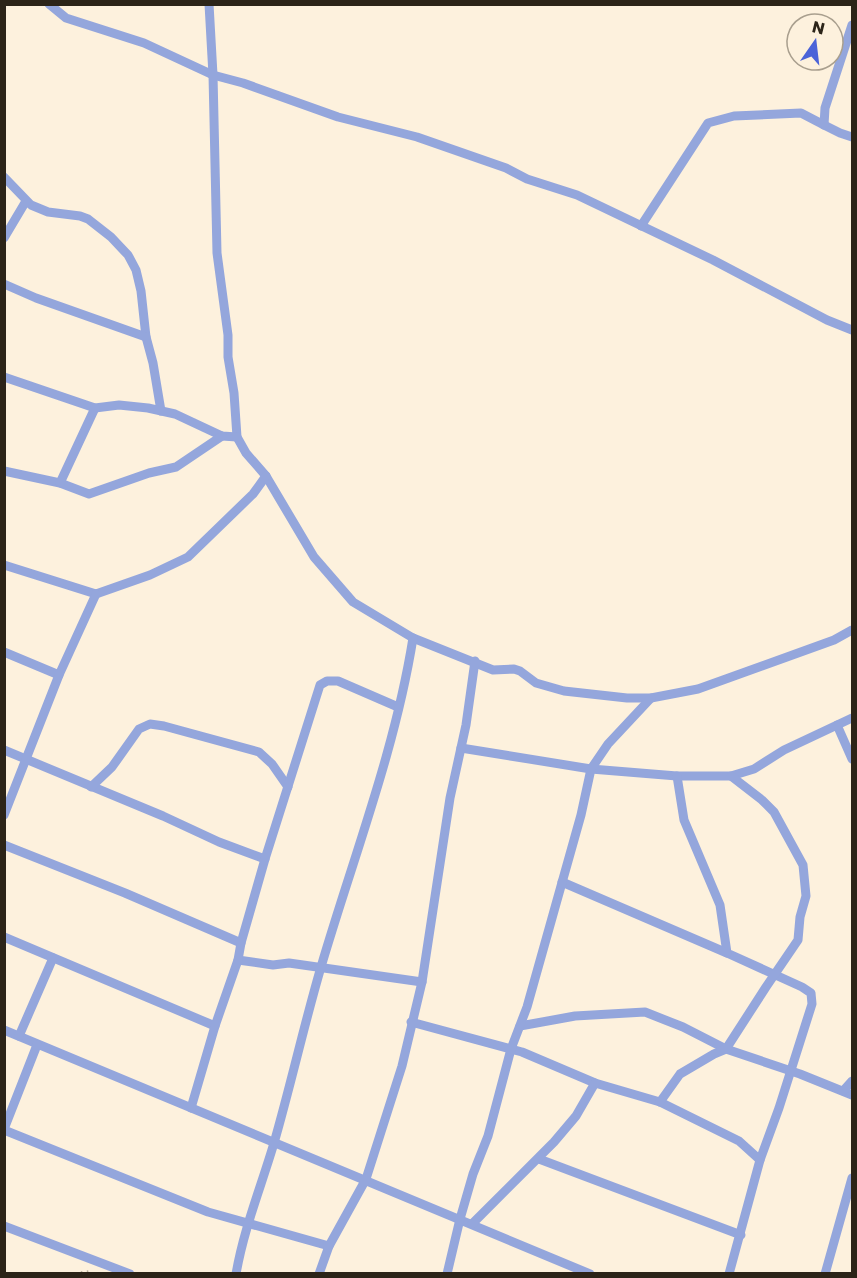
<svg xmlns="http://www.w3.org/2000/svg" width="857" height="1278" viewBox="0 0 857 1278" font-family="Poppins,sans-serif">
<rect width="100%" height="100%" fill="#fdf1dd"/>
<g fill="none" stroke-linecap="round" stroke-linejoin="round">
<!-- path -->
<path stroke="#b5ab99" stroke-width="2" stroke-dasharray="1.5 4.5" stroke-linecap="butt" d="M69,1274L90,1271"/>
<!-- minor -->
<g stroke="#94a6dc" stroke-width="9">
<path d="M49,4L66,18L144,43L213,75L243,83L338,117L417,137L506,168L527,179L577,195L713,260L827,320L852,330"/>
<path d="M209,4L213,75L217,253L228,335V357L234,393L237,437L246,453L266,476L314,557L353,602L413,638L493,670L514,669L520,671L536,683L564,691L627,698H651L698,689L834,640L852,630"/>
<path d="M824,125L840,133L852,137"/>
<path d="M4,177L31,205L48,212L80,216L88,219L111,237L128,255L136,270L141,291L146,337L153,363L161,411"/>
<path d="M641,226L708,123L734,116L801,113L824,125L825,108L852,25"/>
<path d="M4,238L26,201"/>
<path d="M4,284L36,298L146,337"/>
<path d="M4,377L95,408L119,405L148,408L175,414L222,436L237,437"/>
<path d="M4,471L60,483L89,494L149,473L176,467L222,436"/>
<path d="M60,483L95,408"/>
<path d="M4,565L96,594L150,575L188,557L253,494L266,476"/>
<path d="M4,652L59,675"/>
<path d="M837,725L852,759"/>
<path d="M461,748L591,769L677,776H731L754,769L784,750L852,718"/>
<path d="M4,750L163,816L219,842L265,859"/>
<path d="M677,776L684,820L720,905L727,953L802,987L811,993L812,1004L779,1108L760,1160"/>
<path d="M91,787L112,767L139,729L150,724L164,726L259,752L272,764L288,787"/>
<path d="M4,815L59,675L96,594"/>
<path d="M4,845L125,893L241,943"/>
<path d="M562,882L727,953"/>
<path d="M4,937L215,1026"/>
<path d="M238,960L273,965L289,963L422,982"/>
<path d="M411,1022L522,1052L595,1083L660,1102L739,1141L760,1160L729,1274"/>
<path d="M520,1026L575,1016L645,1012L683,1027L726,1049L800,1074L852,1095"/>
<path d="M4,1030L590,1274"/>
<path d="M19,1036L53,958"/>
<path d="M843,1091L852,1081"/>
<path d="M660,1102L680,1074L714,1054L726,1049L766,987L798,940L800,917L806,896L803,865L774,812L762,800L731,776"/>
<path d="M191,1108L215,1026L238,960L241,943L265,859L320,685L327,681H338L398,707"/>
<path d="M4,1129L37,1045"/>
<path d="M4,1130L208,1212L329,1246"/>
<path d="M539,1159L741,1235"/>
<path d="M472,1224L554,1142L576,1116L595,1083"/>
<path d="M4,1226L130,1274"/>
<path d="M236,1274C244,1228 261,1187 274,1143C291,1084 304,1025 321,967C353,858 395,751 413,638"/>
<path d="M319,1274L329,1246L366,1179L402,1066L422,982L450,798L466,725L475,661"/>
<path d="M447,1274L460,1219L473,1174L488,1136L511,1049L527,1007L581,815L591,769L608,744L651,698"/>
<path d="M825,1274L852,1178"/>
</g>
</g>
<!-- border -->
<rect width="857" height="1278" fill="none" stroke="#2c2418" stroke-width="12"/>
<!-- north arrow -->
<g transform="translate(815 42) rotate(14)"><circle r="28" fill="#fdf1dd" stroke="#a99f8e" stroke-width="1.5"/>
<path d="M0-4.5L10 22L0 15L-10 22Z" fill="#4b63d8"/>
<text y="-9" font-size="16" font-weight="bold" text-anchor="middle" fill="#2c2418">N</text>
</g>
</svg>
